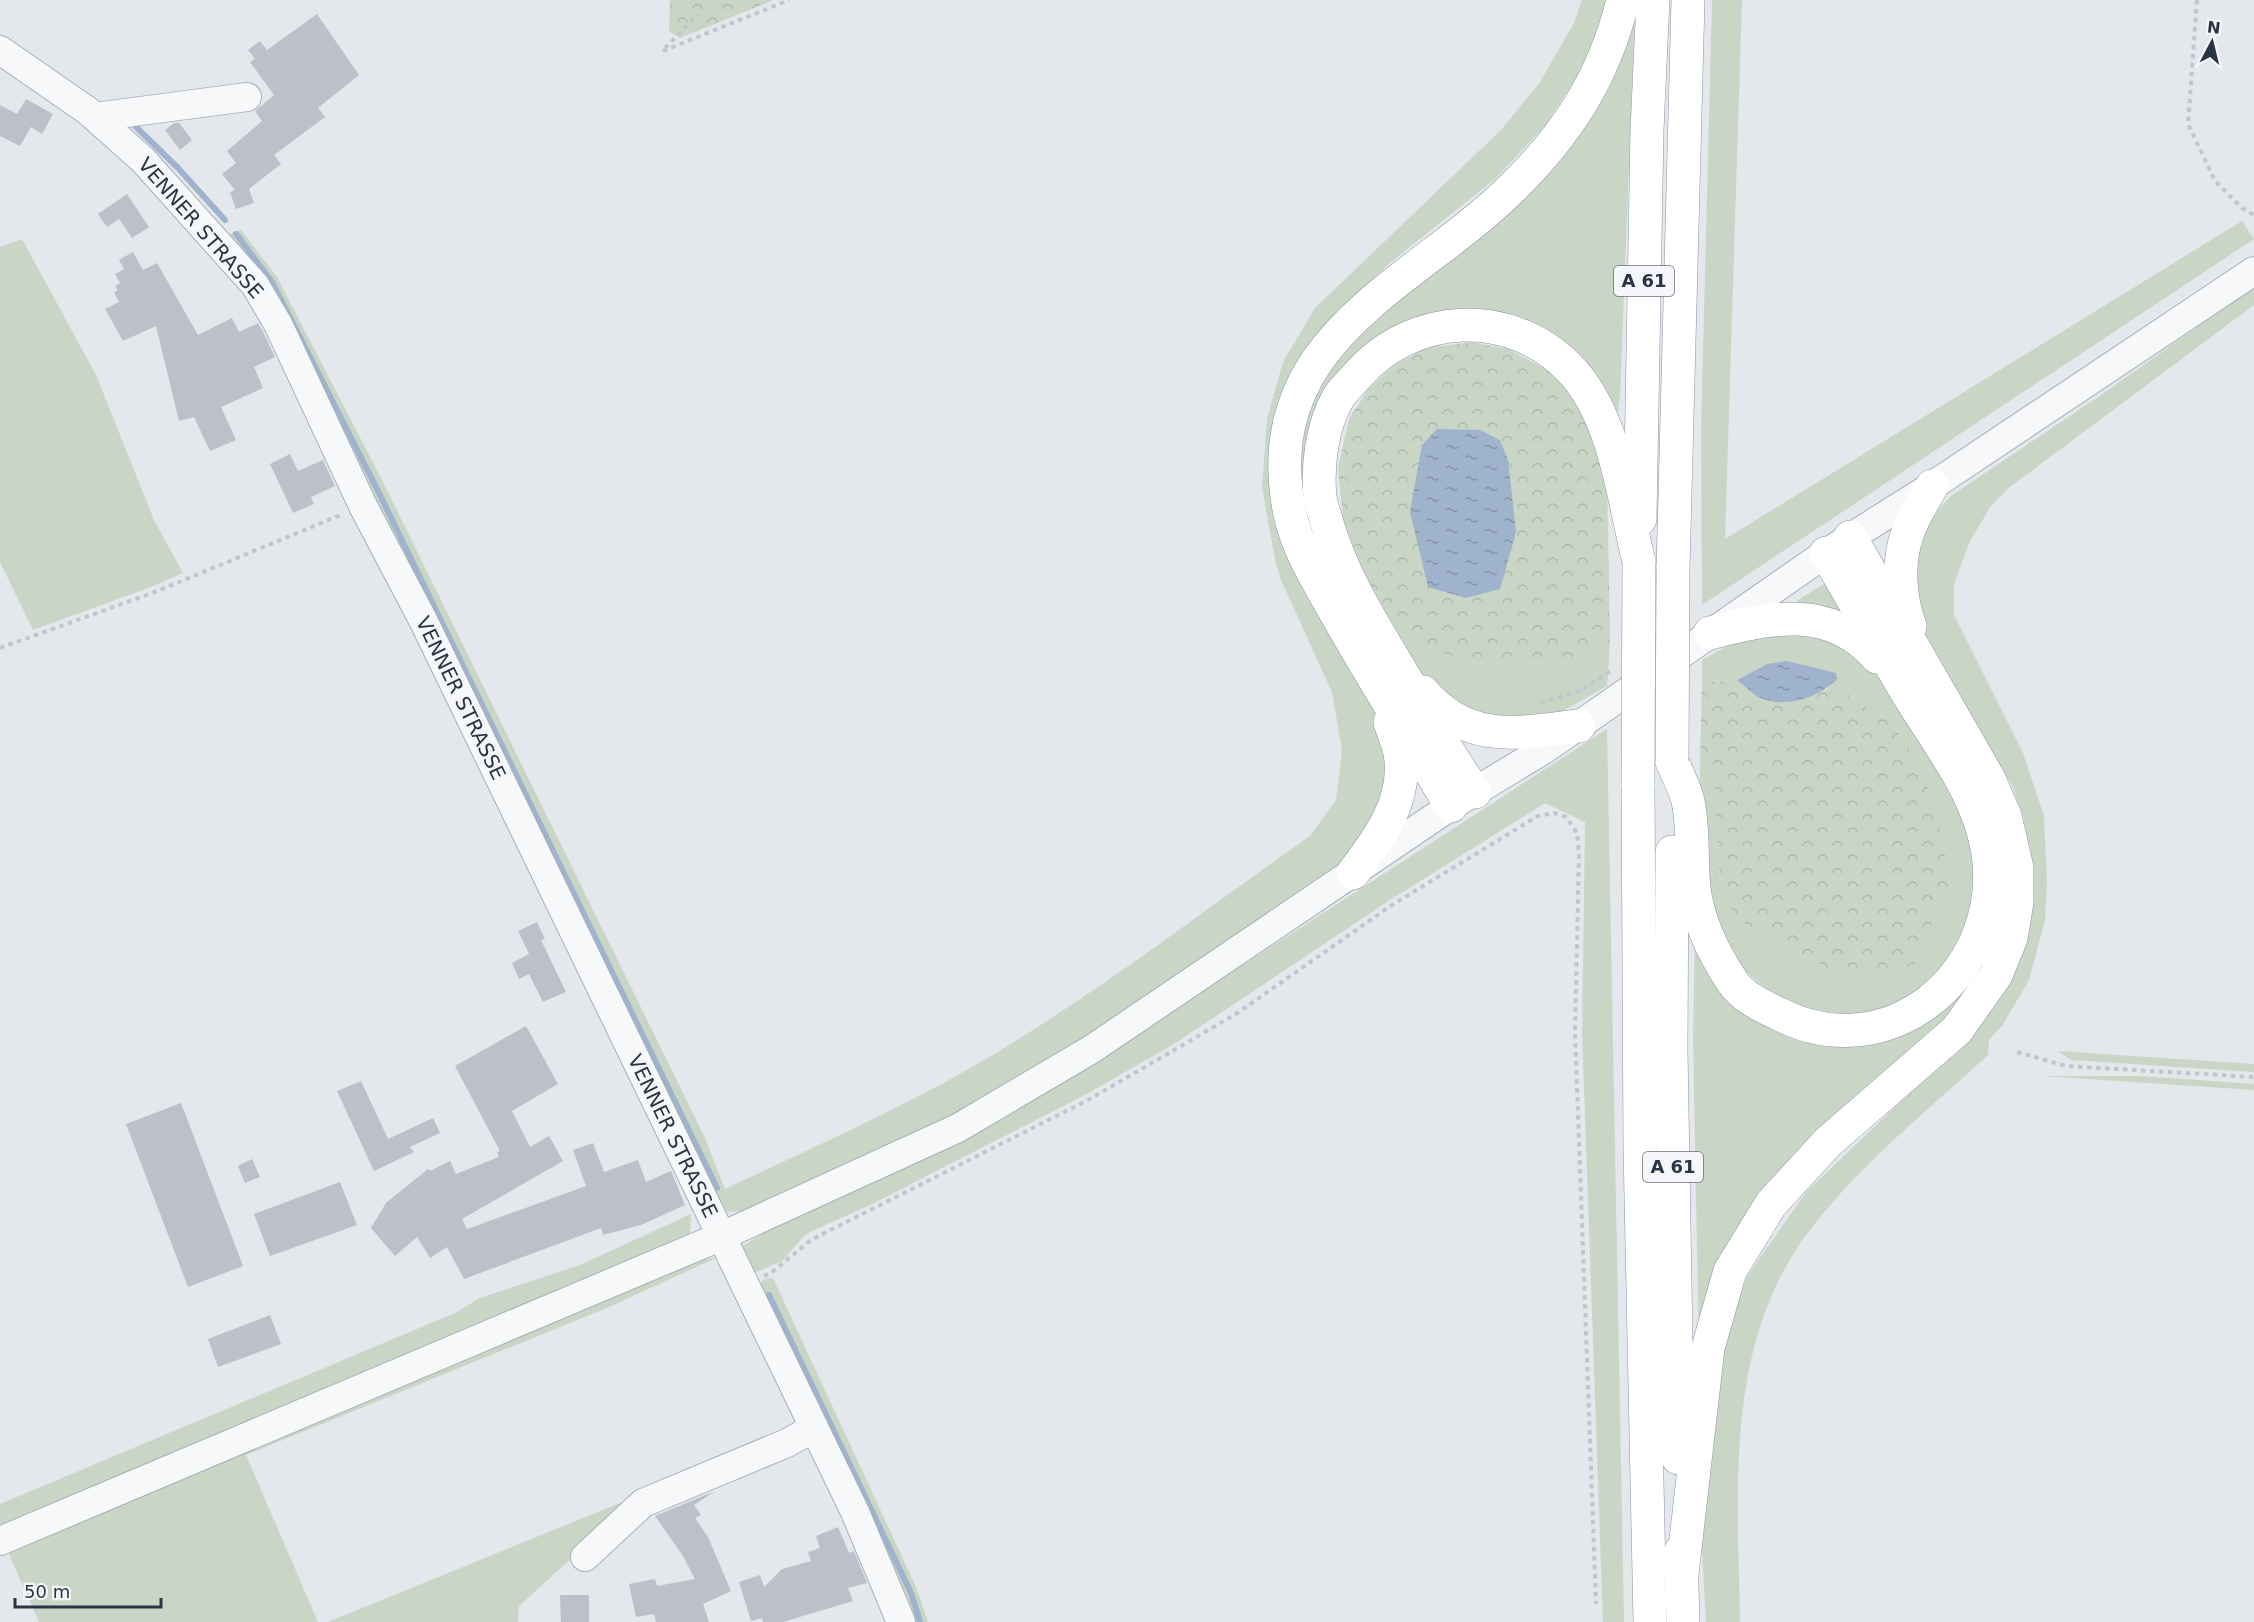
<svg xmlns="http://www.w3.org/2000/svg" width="2254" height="1622" viewBox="0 0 2254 1622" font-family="'DejaVu Sans',sans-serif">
<defs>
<pattern id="forest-crowns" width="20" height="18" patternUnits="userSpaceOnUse" patternTransform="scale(1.5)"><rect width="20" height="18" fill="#c9d6c5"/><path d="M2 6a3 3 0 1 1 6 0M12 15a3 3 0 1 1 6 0" fill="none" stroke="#adb8ab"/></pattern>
<pattern id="water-ripples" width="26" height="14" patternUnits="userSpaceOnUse" patternTransform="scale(1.5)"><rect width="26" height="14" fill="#9fb4cc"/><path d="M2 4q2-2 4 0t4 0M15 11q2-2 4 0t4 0" fill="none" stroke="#8293a7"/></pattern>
</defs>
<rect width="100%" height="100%" fill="#e4e7ec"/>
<!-- grass -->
<g fill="#c9d6c5">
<path d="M1582,0H1607L1593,42L1578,75L1545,126L1495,179L1390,263L1333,317L1274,458L1381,721L1390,799L1346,860L1061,1054L996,1094L751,1211L727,1212L712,1200L225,236L241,230L277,277L383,482L705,1138L725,1189C816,1146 910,1105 996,1053C1105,987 1206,909 1310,836L1336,800L1342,750L1332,692L1281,580L1275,560L1262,487L1267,419L1283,362L1315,308L1502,129L1540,82L1574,23Z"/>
<path d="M1712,0H1742L1725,539L2242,221L2254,239L1702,605L1701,430Z"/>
<path d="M1635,11L1620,397L1617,417L1567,353L1415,328L1319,441L1345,590L1304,523L1296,465L1307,406L1330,358L1487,219Z"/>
<path d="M22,239L96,375L154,520L183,573L151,587L33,630L0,562V247Z"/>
<path d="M2254,287V305L2010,487L1991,506L1970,541L1954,584V615L2023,753L2044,816L2047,881L2045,920L2029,980L2002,1026L1989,1040L1988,1055C1925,1113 1855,1168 1804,1238C1724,1350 1738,1492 1740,1622H1706L1699,1498L1714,1367L1748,1275L1807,1191L1957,1048L2013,978L2029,930L2033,870L2024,819L2013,787L1937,662L1914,609L1917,532L1951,496L2104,393Z"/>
<path d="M1830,580L1853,613L1802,608L1797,601Z"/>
<path d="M1809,626C1828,636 1851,645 1869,657C1888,671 1920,738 1933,761C1948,790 1966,819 1972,852C1976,876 1974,906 1967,928C1962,947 1948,963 1934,976C1883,1025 1808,1028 1755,980C1742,968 1728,953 1721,938C1694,884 1700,823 1700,765L1713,761L1720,887L1737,918L1776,942L1827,968L1861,975H1893L1916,963L1950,881L1920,764L1890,722L1850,696L1837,680L1836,673L1767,664L1737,680L1702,683V660L1750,633Z"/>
<path d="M1393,630L1446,654L1575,659L1610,642L1607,686L1556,715L1487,724L1424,683Z"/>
<path d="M1607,729L1624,1622H1603L1582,1032L1585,822L1545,803L1390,900L1174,1044L1087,1094L872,1204L819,1228L805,1235L782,1261L749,1275L741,1247L784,1220L1072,1076Z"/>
<path d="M1991,798L1985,978L1836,1128L1699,1349L1693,1038L1695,933L1714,969L1838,1038L1963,980Z"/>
<path d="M2058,1051L2254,1064V1072L2071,1060Z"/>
<path d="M2042,1076H2141L2254,1084V1090Z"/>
<path d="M691,1214L690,1235L0,1532V1504L455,1313L480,1298L580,1265Z"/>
<path d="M718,1257L609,1307L246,1455L318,1622H39L8,1552L700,1260Z"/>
<path d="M773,1278L916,1587L928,1622H913L758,1286L764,1279Z"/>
<path d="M642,1494L519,1606L518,1622H328Z"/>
</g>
<!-- forest -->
<g fill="url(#forest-crowns)">
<path d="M670,0H774L680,38L669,31Z"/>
<path d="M1472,342L1508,349L1555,374L1581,405L1607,471L1610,642L1575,659L1505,668L1446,654L1393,630L1365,576L1343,519L1338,468L1349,419L1369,388L1392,367L1426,348Z"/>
<path d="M1737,680L1755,695L1771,701L1826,690L1837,680L1850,696L1890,722L1920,764L1938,819L1950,881L1916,963L1893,975H1861L1827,968L1776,942L1736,918L1720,887L1713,761L1700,765L1702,683Z"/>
</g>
<!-- water -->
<g fill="url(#water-ripples)">
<path d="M1437,429L1480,430L1500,440L1508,460L1516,532L1500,589L1466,598L1428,587L1410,512L1422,445Z"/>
<path d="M1787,661L1836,673L1837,680C1817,698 1781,711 1755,695C1749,691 1744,685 1737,680L1767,664Z"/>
</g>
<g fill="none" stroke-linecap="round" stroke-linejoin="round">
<!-- stream -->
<g stroke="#9fb4cc" stroke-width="6">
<path d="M133,124L178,168L225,220"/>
<path d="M236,234L272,282L377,489L717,1188"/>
<path d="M769,1295L911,1593L920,1622"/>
</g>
</g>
<!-- building -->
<g fill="#bbc0ca">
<path d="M317,14L359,75L318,108L325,117L274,155L281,164L249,189L254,203L236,209L230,192L235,190L222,174L236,163L227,151L262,121L255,111L274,95L250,62L255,59L248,50L260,41L267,50Z"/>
<path d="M26,99L53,114L42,134L31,127L20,146L0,136V105L17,114Z"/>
<path d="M174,123H179L192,140L180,150L165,130Z"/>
<path d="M127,194L149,227L132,238L119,219L107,227L98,214Z"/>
<path d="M133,252L143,270L157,263L198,335L232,318L239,332L258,323L263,332L275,357L254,367L263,388L221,407L236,440L210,451L194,417L179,421L156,326L123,341L105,309L119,302L114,292L118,290L115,286L120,283L115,274L124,269L119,260Z"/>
<path d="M290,454L298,471L323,460L335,486L311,497L314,504L293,513L270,464Z"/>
<path d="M537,922L545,939L541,940L566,992L543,1002L529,974L519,979L512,963L529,954L518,931Z"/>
<path d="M526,1026L558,1084L512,1111L530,1147L549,1136L563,1161L462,1219L467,1229L586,1186L573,1150L593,1143L604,1172L638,1160L646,1182L671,1171L685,1205L641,1225L603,1235L601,1228L464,1279L447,1247L430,1258L417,1237L395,1256L371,1228L386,1203L428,1169L430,1171L450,1161L456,1174L499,1157L497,1152L500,1151L455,1066Z"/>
<path d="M361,1081L388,1139L433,1118L440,1133L410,1147L414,1152L374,1171L337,1091Z"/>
<path d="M181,1103L243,1266L188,1287L126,1124Z"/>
<path d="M252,1159L260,1177L245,1183L238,1166Z"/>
<path d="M340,1182L357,1225L270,1256L254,1214Z"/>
<path d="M270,1315L281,1344L218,1367L208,1339Z"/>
<path d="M715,1491L694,1505L701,1515L695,1518L708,1537L731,1591L703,1604L709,1622H656L654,1614L636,1617L629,1584L655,1579L657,1586L695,1579L683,1556L655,1516Z"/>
<path d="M838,1527L849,1553L854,1551L867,1583L848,1588L853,1601L783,1622H763L762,1618L751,1621L739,1582L760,1575L764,1587L782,1569L811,1561L808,1552L820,1548L816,1536Z"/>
<path d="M560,1595H589V1622H561Z"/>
</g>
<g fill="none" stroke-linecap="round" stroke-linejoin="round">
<!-- minor casing -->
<g stroke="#a9aeb7" stroke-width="30">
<g id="minor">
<path d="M0,50L88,111L143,160L255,285L278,324L363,506L424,622L855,1512L901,1622"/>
<path d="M95,117L247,97"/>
<path d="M0,1541L722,1236L958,1128L1092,1049L1451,806L1545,749L1826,553L1932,486L2254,271"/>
<path d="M585,1557L643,1503L787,1443L814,1428"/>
</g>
</g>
<!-- highway casing -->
<g stroke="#8b94a3" stroke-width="34">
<g id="highway">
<path d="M1640,519L1647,130L1653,0"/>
<path d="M1673,569L1688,0"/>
<path d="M1910,626C1900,599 1897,564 1907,535C1912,518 1923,502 1932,486"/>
<path d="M1710,633C1772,617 1830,604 1877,657"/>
<path d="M1423,692C1468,745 1518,733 1579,726"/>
<path d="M1672,761C1677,774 1685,788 1688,801C1694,829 1691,860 1694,888C1698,921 1714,954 1732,981C1742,997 1762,1006 1779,1014C1886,1069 1999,978 1989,862C1983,796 1936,742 1903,686C1877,642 1852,597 1826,553"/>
<path d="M1638,784L1640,1149L1650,1622"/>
<path d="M1475,792C1449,756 1428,717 1405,678C1376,629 1343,579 1327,523C1325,515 1321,505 1320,497C1317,465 1322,426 1338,398C1342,391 1350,384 1356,377C1412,311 1514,306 1574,373C1616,421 1624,502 1639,562"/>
<path d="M1451,806C1414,743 1374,681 1338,617C1320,585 1298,551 1290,514C1254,340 1409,288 1509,191C1567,135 1604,78 1623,0"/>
<path d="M1672,852L1671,1050L1678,1458"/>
<path d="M1353,873C1379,839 1408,800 1400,753C1398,743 1393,732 1390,722"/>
<path d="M1681,1551L1683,1622"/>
<path d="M1682,1574L1708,1348L1730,1271L1771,1204L1828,1142L1957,1030L1996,975L2011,938L2017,902V868L2005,816L1989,779L1850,537"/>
</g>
</g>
<!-- path -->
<g stroke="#c2c5cb" stroke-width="4" stroke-dasharray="4.5 4.5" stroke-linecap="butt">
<path d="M2197,0L2188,124L2215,181L2242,208L2254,215"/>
<path d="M665,48L698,14"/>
<path d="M663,51L789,0"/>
<path d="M0,648L155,592L343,514"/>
<path d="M1541,703L1582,690L1612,670"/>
<path d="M2017,1052L2066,1066L2254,1077"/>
<path d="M764,1276L771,1273L811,1240L1088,1100L1236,1014L1392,905L1538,816L1554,813L1566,817L1577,833L1579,854L1575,1032L1596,1604"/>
</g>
<!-- minor -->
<use href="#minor" stroke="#f7f8fa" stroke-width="28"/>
<!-- highway -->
<use href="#highway" stroke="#fff" stroke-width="33"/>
<!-- highway-bridge casing -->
<g stroke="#8b94a3" stroke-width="34" stroke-linecap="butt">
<g id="highway-bridge">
<path d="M1672,761L1673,569"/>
<path d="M1638,784L1639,562"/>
</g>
</g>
<!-- highway-bridge -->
<use href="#highway-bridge" stroke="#fff" stroke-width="33"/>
</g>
<g text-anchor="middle" stroke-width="6" stroke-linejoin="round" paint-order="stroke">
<!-- shield labels -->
<g fill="#f4f6f9" stroke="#676e7b" stroke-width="1.5">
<rect x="1614" y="266" width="60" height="30" rx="4.5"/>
<rect x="1643" y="1152" width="60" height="30" rx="4.5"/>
</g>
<g font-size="18" font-weight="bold" fill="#2b3445">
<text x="1644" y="287">A 61</text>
<text x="1673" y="1173">A 61</text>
</g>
<!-- street labels -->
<g font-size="20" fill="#2b3445" stroke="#f4f6f9">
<text transform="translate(201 228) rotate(49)" y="7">VENNER STRASSE</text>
<text transform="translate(461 698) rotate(64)" y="7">VENNER STRASSE</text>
<text transform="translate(673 1136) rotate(64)" y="7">VENNER STRASSE</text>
</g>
</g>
<!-- north arrow -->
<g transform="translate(2212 42) rotate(7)" stroke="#f4f6f9" stroke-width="4.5" paint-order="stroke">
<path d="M0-4.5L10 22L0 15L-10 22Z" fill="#2b3445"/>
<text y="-9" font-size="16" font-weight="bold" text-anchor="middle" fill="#2b3445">N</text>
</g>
<!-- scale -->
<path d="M15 1598v9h146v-9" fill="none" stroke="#2b3445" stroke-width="3"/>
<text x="24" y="1598" font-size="18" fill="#2b3445" stroke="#f4f6f9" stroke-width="4.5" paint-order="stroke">50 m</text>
</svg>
